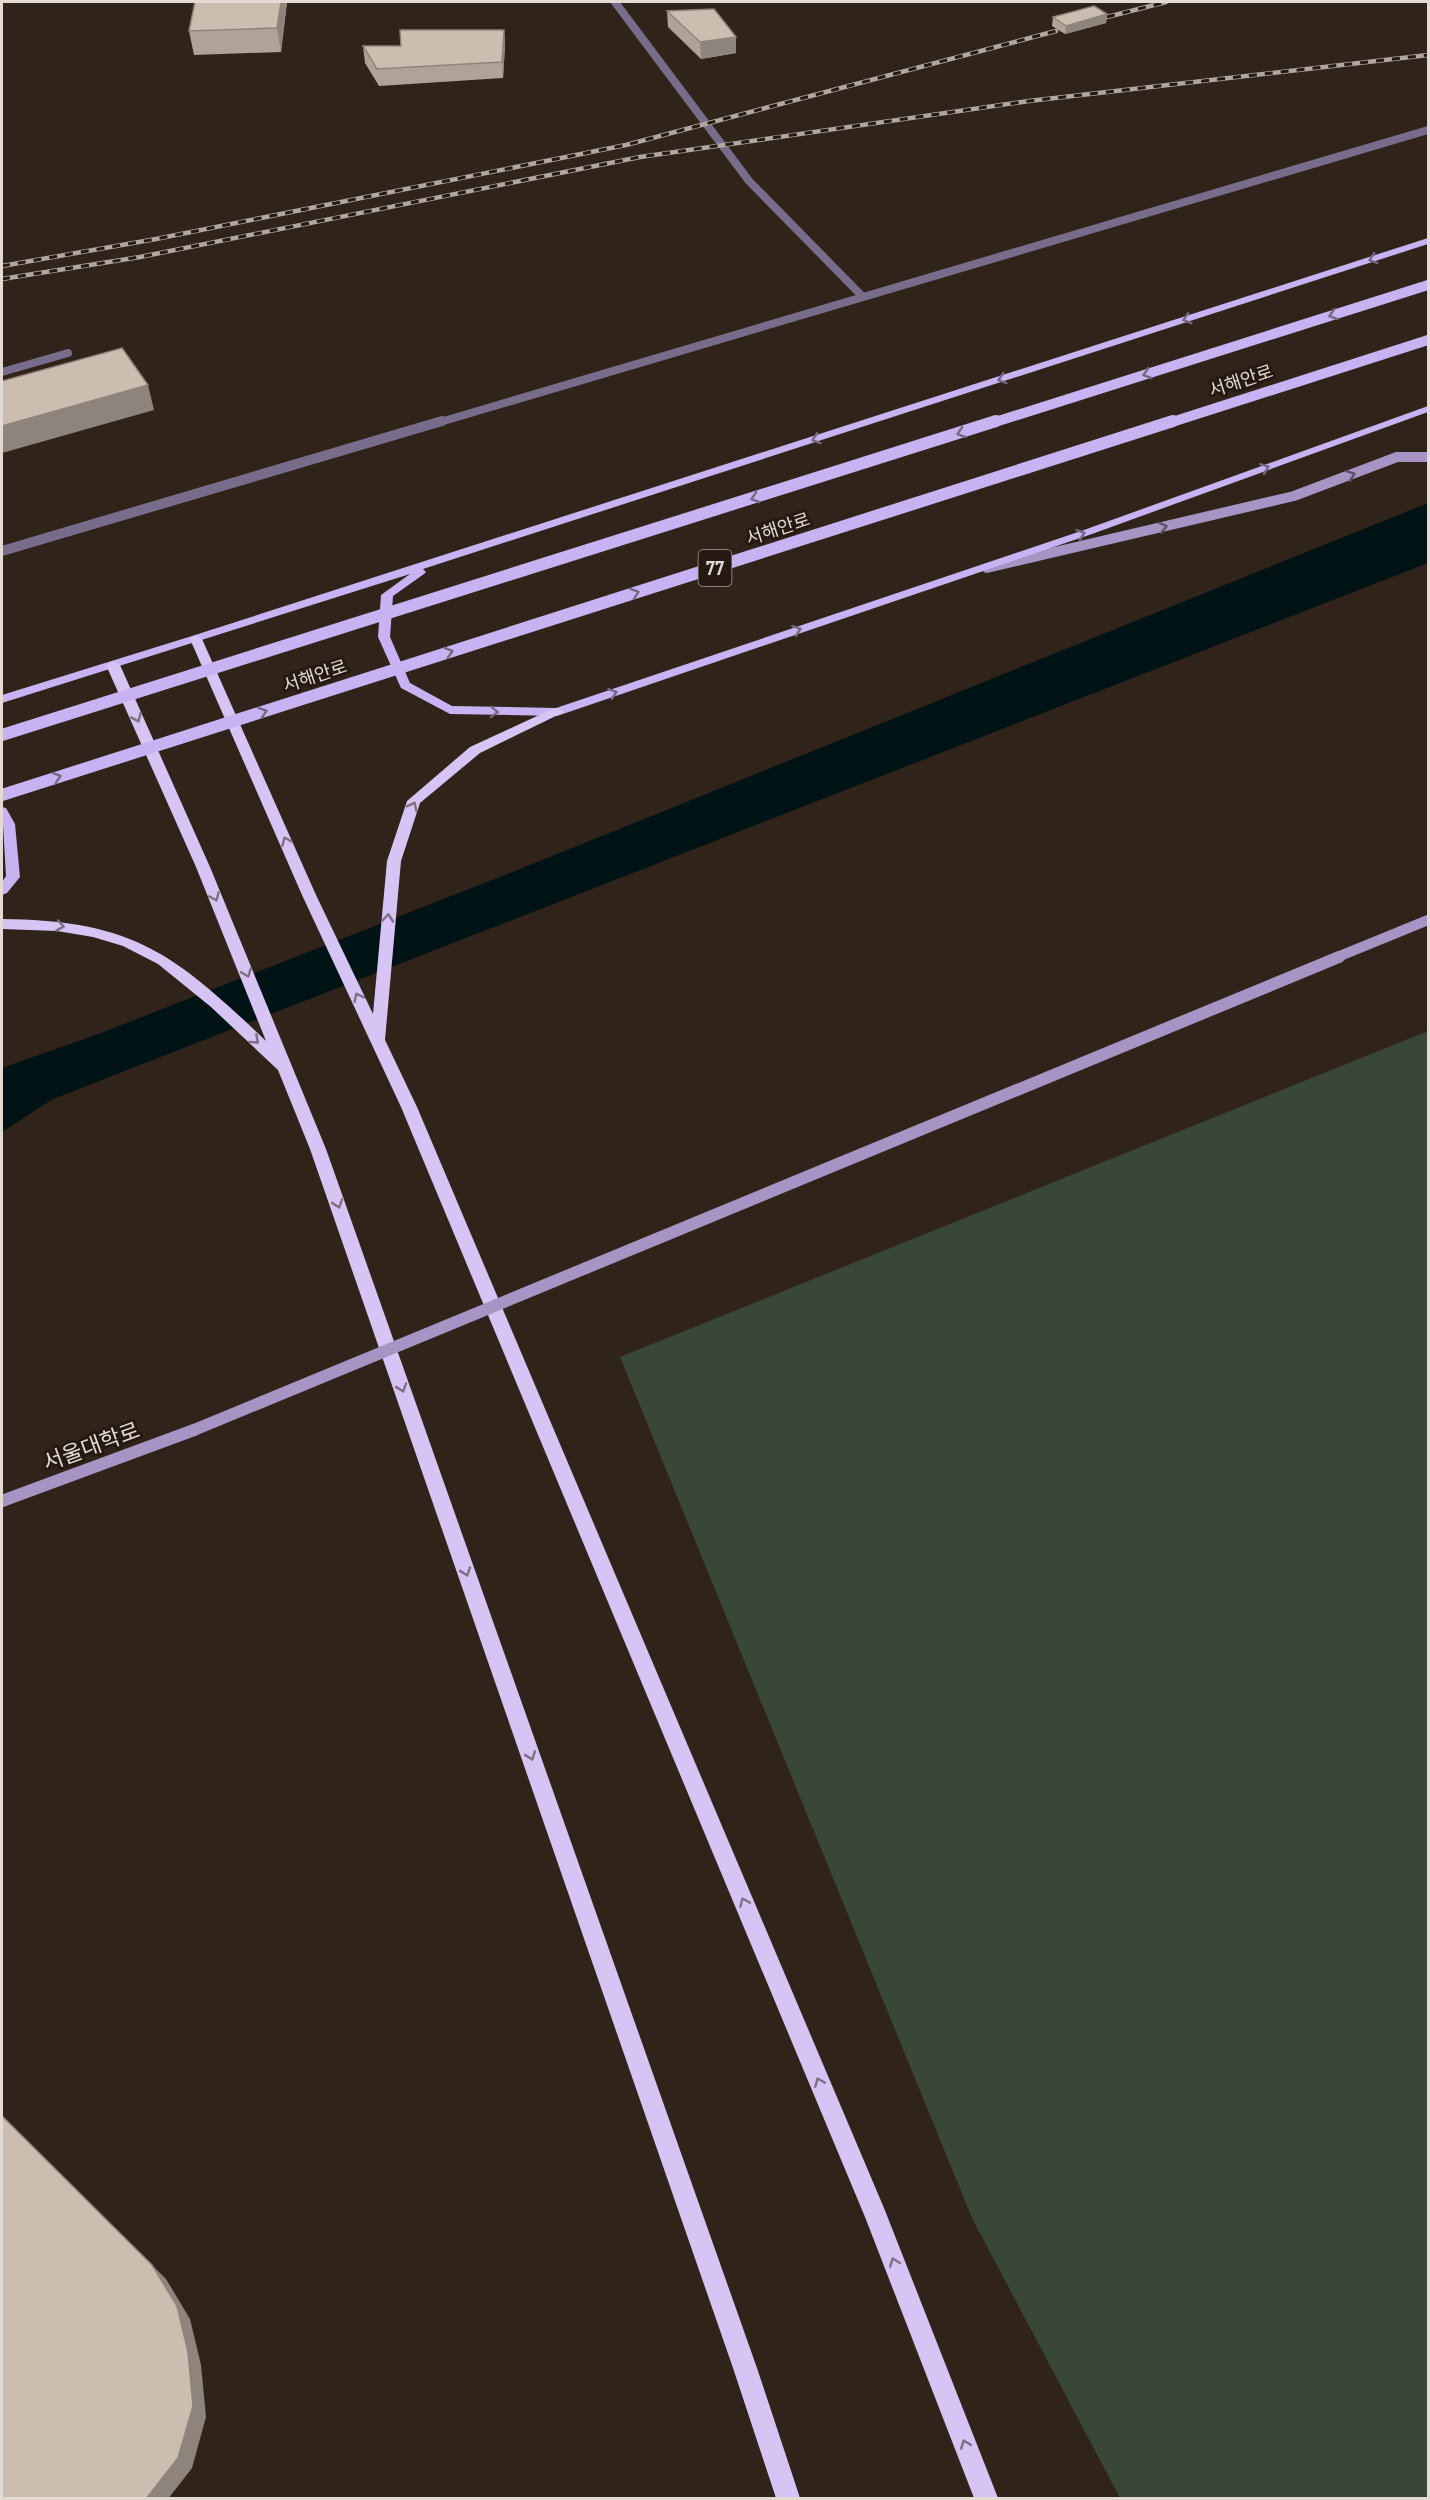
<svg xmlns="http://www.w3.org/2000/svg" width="1430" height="2500" viewBox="0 0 1430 2500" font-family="'Sofia Sans Condensed','Noto Sans KR',sans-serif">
<rect width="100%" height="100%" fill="#2f231a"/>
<!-- green -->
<path fill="#394736" d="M1428,1031V2498H1120L972,2218L620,1357Z"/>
<!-- water -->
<path fill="#011314" d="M1428,503V563L53,1099L2,1132V1068L101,1033L515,871Z"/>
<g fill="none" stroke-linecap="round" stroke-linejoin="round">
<!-- service-far1 -->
<g stroke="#776c8a" stroke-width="8">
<path d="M615,2L749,181L862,296"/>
<path d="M2,372L68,353"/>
<path d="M437,423L1428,130"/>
</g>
<!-- service -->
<path stroke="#776c8a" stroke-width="10" d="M2,551L442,421"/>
<!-- secondary-far1 -->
<g stroke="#a594c4" stroke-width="10">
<path d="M987,568L1294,496L1397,457H1428"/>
<path d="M1335,958L1428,920"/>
</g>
<!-- secondary -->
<g stroke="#a594c4" stroke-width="12">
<path d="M586,1268L1339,957"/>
<path d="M2,1501L194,1430"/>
</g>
<!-- primary -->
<g fill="#c9b2f1" fill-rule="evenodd">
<path d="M1428,238V244L423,569L426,572L424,574L393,596L390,637L410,683L452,706L556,708L1084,530L1428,406V412L1092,534L557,716L450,714L401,688L378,637L381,595L410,574L2,703V695L192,636Z"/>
<path d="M2,807L6,808L15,824L20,877L7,893L2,895V882L6,876Z"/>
</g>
<!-- trunk -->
<g fill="#d6c5f4" fill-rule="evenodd">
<path d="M196,635L202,639L316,895L373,1014L387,861L407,801L470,747L552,709L557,708L564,712L480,753L420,803L401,861L385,1040L417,1107L884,2208L998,2498H974L865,2217L401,1107L302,895L190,639Z"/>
<path d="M113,661L120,665L210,867L326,1149L757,2368L800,2498H776L733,2368L310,1149L278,1070L211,1007L158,964L123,946L93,937L57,931L2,929V919C133,920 175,954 266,1041L196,867L106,665Z"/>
</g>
<!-- rail casing -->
<g stroke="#b1a7a1" stroke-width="4.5">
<g id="rail">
<path d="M1107,17L1166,2"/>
<path d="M2,266L156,239L626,145L1056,31"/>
<path d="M2,279L140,257L640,157L1029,101L1428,55"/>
</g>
</g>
<!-- rail -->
<use href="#rail" stroke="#251911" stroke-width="3" stroke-dasharray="8" stroke-linecap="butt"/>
<!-- secondary-bridge -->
<path stroke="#a594c4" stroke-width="12" d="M194,1430L586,1268"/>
<!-- primary-bridge-far1 -->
<g stroke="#c9b2f1" stroke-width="10">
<path d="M992,423L1428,285"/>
<path d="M1169,423L1428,340"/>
</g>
<!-- primary-bridge -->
<g stroke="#c9b2f1" stroke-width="12">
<path d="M2,735L996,421"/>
<path d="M2,795L1173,421"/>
</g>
</g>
<!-- wall -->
<g fill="#afa398">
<path d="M195,2H287L281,52L194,55L189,31Z"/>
<path d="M667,11L736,37V53L701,59L668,27Z"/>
<path d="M1107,14L1106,23L1065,34L1052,26L1053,17Z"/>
<path d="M504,30L505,46L503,78L379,86L365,63L363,46H401Z"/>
</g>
<!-- shaded-wall -->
<g fill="#8f847c">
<path d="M281,2H287L281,52L277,28Z"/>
<path d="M1107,14L1106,23L1065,34L1066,26Z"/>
<path d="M504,30L505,46L503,78L502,62Z"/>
<path d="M736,37V53L701,59L700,42Z"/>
<path d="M148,385L154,410L2,453V426Z"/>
<path d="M152,2265L166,2279L190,2319L201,2365L206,2417L192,2468L168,2499H146Z"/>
</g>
<!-- building -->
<g fill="#ccbdb1" stroke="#8f847c" stroke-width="1.5">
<path d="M195,2H281L277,28L189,31Z"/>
<path d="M1094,6L1107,14L1066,26L1053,17Z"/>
<path d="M714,9L736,37L700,42L667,11Z"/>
<path d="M400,30H504L502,62L377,69L363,46H401Z"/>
<path d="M122,348L148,385L2,426V381Z"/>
<path d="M2,2116L152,2265L177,2306L188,2352L193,2406L178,2458L146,2499H2Z"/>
</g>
<!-- one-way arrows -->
<defs><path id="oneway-chevron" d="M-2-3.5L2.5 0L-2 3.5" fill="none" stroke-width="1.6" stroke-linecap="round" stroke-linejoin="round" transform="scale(1.5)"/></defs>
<g stroke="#776681">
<use href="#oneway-chevron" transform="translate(1373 259) rotate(162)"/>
<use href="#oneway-chevron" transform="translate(1333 315) rotate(162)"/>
<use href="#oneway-chevron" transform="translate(1187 319) rotate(162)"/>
<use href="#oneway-chevron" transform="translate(1147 374) rotate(162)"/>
<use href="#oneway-chevron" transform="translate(1002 379) rotate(162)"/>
<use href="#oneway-chevron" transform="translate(961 433) rotate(162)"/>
<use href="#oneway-chevron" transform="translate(816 439) rotate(162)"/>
<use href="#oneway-chevron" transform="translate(1265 468) rotate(-20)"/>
<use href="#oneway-chevron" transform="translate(755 498) rotate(162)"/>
<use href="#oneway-chevron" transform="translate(1081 534) rotate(-19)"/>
<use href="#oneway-chevron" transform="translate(635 593) rotate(-18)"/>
<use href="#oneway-chevron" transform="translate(797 630) rotate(-19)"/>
<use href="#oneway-chevron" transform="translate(449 652) rotate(-18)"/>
<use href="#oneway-chevron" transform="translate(613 693) rotate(-19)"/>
<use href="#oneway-chevron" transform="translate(263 712) rotate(-18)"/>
<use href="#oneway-chevron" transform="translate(494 712) rotate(2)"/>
<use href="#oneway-chevron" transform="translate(57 777) rotate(-18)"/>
</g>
<g stroke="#5f5062">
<use href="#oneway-chevron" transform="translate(1351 475) rotate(-20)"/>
<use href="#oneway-chevron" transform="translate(1163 527) rotate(-13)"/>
</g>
<g stroke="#7e6f82">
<use href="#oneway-chevron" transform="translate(137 718) rotate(66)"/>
<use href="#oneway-chevron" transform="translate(413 806) rotate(-64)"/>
<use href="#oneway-chevron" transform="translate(286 841) rotate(-113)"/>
<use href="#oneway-chevron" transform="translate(215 897) rotate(67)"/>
<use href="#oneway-chevron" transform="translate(388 918) rotate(-85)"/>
<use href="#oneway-chevron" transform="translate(60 926) rotate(10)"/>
<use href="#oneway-chevron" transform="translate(247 973) rotate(68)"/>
<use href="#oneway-chevron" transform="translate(358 997) rotate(-115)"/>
<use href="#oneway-chevron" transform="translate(255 1040) rotate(42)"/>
<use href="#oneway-chevron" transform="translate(338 1204) rotate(71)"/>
<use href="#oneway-chevron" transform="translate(402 1388) rotate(71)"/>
<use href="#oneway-chevron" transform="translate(466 1572) rotate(71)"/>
<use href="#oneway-chevron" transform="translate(531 1756) rotate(71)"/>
<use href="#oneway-chevron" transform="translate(744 1902) rotate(-113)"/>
<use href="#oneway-chevron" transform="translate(819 2082) rotate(-113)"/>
<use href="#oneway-chevron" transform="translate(894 2262) rotate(-111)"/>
<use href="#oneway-chevron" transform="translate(965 2444) rotate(-111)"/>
</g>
<g text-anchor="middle" stroke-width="6" stroke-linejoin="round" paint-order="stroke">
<!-- far-street labels -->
<g font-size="18" fill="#e3dad4" stroke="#251911">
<text transform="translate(1241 381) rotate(-18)" y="6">서해안로</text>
<text transform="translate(778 529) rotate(-18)" y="6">서해안로</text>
<text transform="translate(315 676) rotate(-18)" y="6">서해안로</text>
</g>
<!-- shield labels -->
<rect fill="#251911" stroke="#aaa09a" stroke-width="1.5" x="698.5" y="550" width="33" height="36" rx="4.5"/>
<g font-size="21" font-weight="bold" fill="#e3dad4">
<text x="715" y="575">77</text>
</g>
<!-- street labels -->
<g font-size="22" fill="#e3dad4" stroke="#251911">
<text transform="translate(91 1446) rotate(-20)" y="8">서울대학로</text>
</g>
</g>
<!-- border -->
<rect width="1430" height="2500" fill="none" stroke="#e3dad4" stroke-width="6"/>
</svg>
